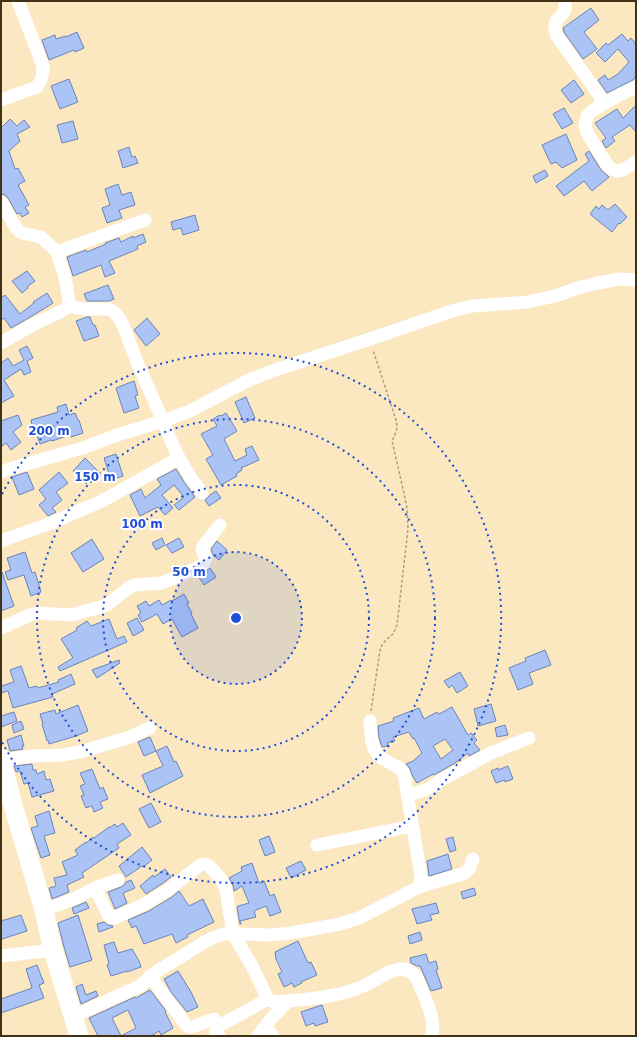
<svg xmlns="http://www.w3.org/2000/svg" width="637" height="1037" viewBox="0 0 637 1037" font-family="'DejaVu Sans',sans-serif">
<rect width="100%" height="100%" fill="#fbe7c0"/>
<!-- building -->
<g fill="#acc4f5" stroke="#6884bc" fill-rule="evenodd">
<path d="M591,8L599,20L584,32L597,49L583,59L564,32L563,28Z"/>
<path d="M77,32L84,48L75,52L74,50L49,60L42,40L55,35L56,39L66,36V37Z"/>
<path d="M622,34L628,41L631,38L636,44V76L633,80L607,93L598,80L605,75L608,80L618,74L629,62L618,49L605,62L596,53L606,43L608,45Z"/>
<path d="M69,79L78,102L60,109L51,86Z"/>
<path d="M574,80L584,94L571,103L561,90Z"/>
<path d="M636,105V132L630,125L612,137L615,141L606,148L602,141L606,138L595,123L617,109L623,118Z"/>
<path d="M564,108L573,123L562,129L553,114Z"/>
<path d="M10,119L17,126L24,120L30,127L17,134L20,141L9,151L15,169L18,168L25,181L18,185L29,205L25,207L29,213L22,217L20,213L17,214L8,198L5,195L1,194V128Z"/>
<path d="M73,121L78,139L62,143L57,125Z"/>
<path d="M566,134L577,160L562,168L556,162L551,164L542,145Z"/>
<path d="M129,147L132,157L135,156L138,163L123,168L118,151Z"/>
<path d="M589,151L601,170L609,177L592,191L584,181L564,196L556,186L589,161L585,154Z"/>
<path d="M545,170L548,176L536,183L533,176Z"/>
<path d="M118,184L122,195L131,192L135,205L119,210L122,218L107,223L102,208L110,205L105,189Z"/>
<path d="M615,204L627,217L620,224L619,223L612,232L590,214L596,206L599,209L602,205L608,210Z"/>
<path d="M195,215L199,230L183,235L181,228L173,230L171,222Z"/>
<path d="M143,234L146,242L137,246L138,249L109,261L115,273L105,277L101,265L73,276L67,257L86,250L87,252L106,244L105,243L119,238L121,242L133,236V238Z"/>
<path d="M27,271L35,281L27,287L28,288L22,293L12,281Z"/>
<path d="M108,285L114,299L109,301H87L84,294Z"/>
<path d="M47,293L53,303L32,316L11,328L4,318L1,320V298L5,295L20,314L34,303L33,302Z"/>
<path d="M87,317H90L93,325H95L99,336L84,341L76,321Z"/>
<path d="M147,318L160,334L146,346L134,330Z"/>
<path d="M27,346L33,358L27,361L31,372L24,375L21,369L4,380L14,396L1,403V363L8,358L13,366L24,360L19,350Z"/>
<path d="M134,381L138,395L135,396L139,408L124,413L116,388Z"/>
<path d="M246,397L255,418L244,423L235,402Z"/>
<path d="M66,404L69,415L75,413L78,420H79L83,433L71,437L70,435L52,441L51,440L40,444L35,429H33L31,420L58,412L57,407Z"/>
<path d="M226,413L237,431L224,439L235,461L247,455L245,449L252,446L259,460L241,468L242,470L236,474L237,476L221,485L206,459L213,455L201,434L217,426L213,419L220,415L221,416Z"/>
<path d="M18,415L22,425L13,432L21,442L11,450L6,443L1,447V421Z"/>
<path d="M116,454L123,476L111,480L104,458Z"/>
<path d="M85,458L98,471L86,484L73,471Z"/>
<path d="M176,469L184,482L195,497L179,510L174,505L184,497L174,485L162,495L173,508L165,515L158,507L140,516L130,495L141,489L145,498L161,485L157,479Z"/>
<path d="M27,472L34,489L19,495L12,477Z"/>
<path d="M59,472L68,483L56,492L62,500L52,508L56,512L48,516L39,505L46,499L39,490Z"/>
<path d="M216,491L221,498L209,506L205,500L210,495Z"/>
<path d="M162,538L165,545L156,550L152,543Z"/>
<path d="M179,538L184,547L172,553L166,545Z"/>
<path d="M92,539L104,559L83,572L71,553Z"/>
<path d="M217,541L227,550L219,560L213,555L211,549Z"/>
<path d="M25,552L32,573L35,572L41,592L31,596L24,575L8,580L5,572L11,570L7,558Z"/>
<path d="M210,568L216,577L204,585L198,576L204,573Z"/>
<path d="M1,572H2L14,606L1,611Z"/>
<path d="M184,594L189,603L187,604L192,613L191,614L198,628L182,637L172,619L163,624L157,614L142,622L138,615L141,613L137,606L146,601L149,606L159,600L162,605L171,600L172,601Z"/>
<path d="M137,618L144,630L133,636L127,623Z"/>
<path d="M109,619L117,639L124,636L127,642L60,671L58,667L73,658L61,639L77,630L76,628L87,621L91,626Z"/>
<path d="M545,650L551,665L529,673L533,684L518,690L509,668L526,661L525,658Z"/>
<path d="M119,660L120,663L97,678L92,670Z"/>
<path d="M21,666L29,688L37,686L38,688L59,682L58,680L71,674L75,684L52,694L53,697L13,708L8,691L1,693V686L14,682L10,670Z"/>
<path d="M460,672L468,686L457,693L452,685L449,688L444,681Z"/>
<path d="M491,704L496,721L478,726L474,709Z"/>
<path d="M78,705L88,731L76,736L49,744L48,740L47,741L42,724H43L40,714L55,710L56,714Z"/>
<path d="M452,707L468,735L471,733L477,740L474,743L480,750L469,756L468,753L455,763L434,775L433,774L417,783L412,775L410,769L406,764L413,761L422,753L414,738L413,739L409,732L393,737L395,741L387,743L388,746L382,747L379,738L378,726L394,721L393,718L419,708L424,719L437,712L439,714ZM445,739L453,750L441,759L433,746Z"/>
<path d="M14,712L17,721L1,727V716Z"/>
<path d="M21,721L24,729L14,733L12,725Z"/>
<path d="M505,725L508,735L497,737L495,728Z"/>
<path d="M21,735L24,746H22L23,749L10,751L7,740Z"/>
<path d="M150,737L156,751L144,756L138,742Z"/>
<path d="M167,746L174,762L176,761L183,776L150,793L142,775L163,766L156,751Z"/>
<path d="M32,764L33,770H36L37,774L44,771L46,780L50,779L54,791L32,797L28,783L24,784L20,771L16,772L14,766Z"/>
<path d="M508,766L513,779L505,782V780L496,783L491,771L498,768V770Z"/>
<path d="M92,769L100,789L103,787L108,799L100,802L103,808L94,812L92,806L86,808L81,796L84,795L80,786L85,784L80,773Z"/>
<path d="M151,803L161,822L149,828L139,809Z"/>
<path d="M49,811L55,833L44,836L50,855L41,858L31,828L38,826L35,816Z"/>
<path d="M123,823L131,835L117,844L119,848L82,873L84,877L67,885L69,892L52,899L49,888L56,886L54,878L67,875L62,862L78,855L75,850L86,842V843L93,837L94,838L109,827V828L115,824L117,827Z"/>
<path d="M269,836L275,852L265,856L259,840Z"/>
<path d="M453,837L456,850L450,852L446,839Z"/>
<path d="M142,847L152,860L143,867L142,866L126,877L119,866Z"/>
<path d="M448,854L452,869L429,876L427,861Z"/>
<path d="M301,861L306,870L291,878L286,868Z"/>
<path d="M252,863L259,883L264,881L270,896L274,894L281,912L270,916L266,906L254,911L256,917L240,921L241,924H240L237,907H238V906L249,903L242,886L234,891L233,885L229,878L242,871L241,867Z"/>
<path d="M165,869L171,877L163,883L146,894L140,886L153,875L154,877Z"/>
<path d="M131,880L135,888L123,893L127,903L115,909L108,892L121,887L124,885L126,882Z"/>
<path d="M474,888L476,895L463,899L461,892Z"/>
<path d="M179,891L189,906L203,899L214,922L187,935L188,937L176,943L172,934L144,944L136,926L132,928L128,920L149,911L172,897Z"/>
<path d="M86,902L89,908L74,914L72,908Z"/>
<path d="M436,903L439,913L430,915L432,920L417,924L412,909Z"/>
<path d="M21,915L27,931L2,939L1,935V921Z"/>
<path d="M78,915L92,960L70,967L64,947L58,923Z"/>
<path d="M104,922L108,925L113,926V927L99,932L97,924Z"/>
<path d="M420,932L422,940L410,944L408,936Z"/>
<path d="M298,941L308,963L311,962L317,975L301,982L302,983L294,987L292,983L284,987L278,974L282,972L276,959L275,952Z"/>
<path d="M114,942L118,953L132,949L139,961L141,967L127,972V971L111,976L107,965L109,964L104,945Z"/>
<path d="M426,954L429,963L436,961L438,969L436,970L442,988L431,991L420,966H417L411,963L410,958Z"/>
<path d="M37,965L44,983L39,985L44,998L1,1013V999L32,988L26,969Z"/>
<path d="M178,971L191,992L198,1007L187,1012L171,992L164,979Z"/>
<path d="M82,984L86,995L96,991L98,996L81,1004L76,987Z"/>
<path d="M150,990L166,1011L165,1012L173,1028L161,1035L159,1031L151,1036H98L89,1018L135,997L136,998ZM128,1010L136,1028L121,1036L112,1018Z"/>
<path d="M322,1005L328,1022L315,1026L314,1023L306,1026L301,1012Z"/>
</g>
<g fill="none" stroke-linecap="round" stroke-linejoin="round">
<!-- path -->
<path stroke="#af9e7c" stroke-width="1.5" stroke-dasharray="3 2" stroke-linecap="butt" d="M371,711L380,650L382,645L386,640L393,634L397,625L408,529L407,508L403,489L392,441L396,432L397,427L396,420L373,350"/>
<!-- minor -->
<g stroke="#fff" stroke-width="13">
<path d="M564,1C571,19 548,14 557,36L601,98L600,106L592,111L587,116L585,127L589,136L608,166L613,170L617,171L623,170L636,162"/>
<path d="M1,100L37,87C42,80 43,75 43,66L18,1"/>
<path d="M600,106L621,94L636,87"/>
<path d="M1,202L16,228L22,233L41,237L57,252"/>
<path d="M68,306L84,309H108L114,312L120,319L125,330L137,362L163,421L172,443L179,458L191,478L202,493"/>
<path d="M1,343L36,323L60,312L65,309L68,306L69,301L65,277L57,252L145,220"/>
<path d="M1,472L16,467L83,448L114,436L163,421L190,411L249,380L275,370L370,339L455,310L473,306L528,302L555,296L581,287L598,283L619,279L636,280"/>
<path d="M1,541L51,523L102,501L179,458"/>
<path d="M1,628L30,615L39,613L71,615L101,607L108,604L127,589L134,585L162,583L199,567L203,564L206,558L202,549L204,545L220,525"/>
<path d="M1,760L33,756L62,755L84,751L130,737L150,728"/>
<path d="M408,796L430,788L441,780L491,753L529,738"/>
<path d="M317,845L412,826"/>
<path d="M419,887L465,873L469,869L473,859"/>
<path d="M95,888L109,916L111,918H114L145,904L168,890L200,865L205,864L209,866L221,879L226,889L233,934L251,964L268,999C274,1004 281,1001 288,1001"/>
<path d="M44,910L74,899L95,888L118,880"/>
<path d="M1,956L53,950"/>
<path d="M150,976L186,1025L189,1027H192L214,1019"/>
<path d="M74,1016L140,986L156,972L208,940L223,934H233L270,935L291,933L340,924L359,918L419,887L420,882L421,876L404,774C402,769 397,766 392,764C387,761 382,759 378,755C370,746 371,732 370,721"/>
<path d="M263,1029L271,1033L273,1036"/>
<path d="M219,1036L216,1032L217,1029L219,1026L268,999"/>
<path d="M258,1036L270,1020L288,1001C312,999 342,996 363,986C375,981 387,971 399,969C406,968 411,972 416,976C423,995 436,1016 432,1036"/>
</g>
<!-- highway -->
<path stroke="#fff" stroke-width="19" d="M1,758L12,802L44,910L53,950L79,1036"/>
</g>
<!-- distance rings -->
<circle cx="236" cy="618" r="66" fill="#1d4ed8" fill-opacity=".12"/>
<g fill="none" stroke="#1d4ed8" stroke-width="2" stroke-dasharray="2 4">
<circle cx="236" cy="618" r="66"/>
<circle cx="236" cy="618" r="133"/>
<circle cx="236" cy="618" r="199"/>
<path d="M2 494A265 265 0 1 1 2 742"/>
</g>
<circle cx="236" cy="618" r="6" fill="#1d4ed8" stroke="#fff" stroke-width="2"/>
<g font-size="12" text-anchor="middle" font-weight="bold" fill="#1d4ed8" stroke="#fff" stroke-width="4" stroke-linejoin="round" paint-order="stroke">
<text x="49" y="435">200 m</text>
<text x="95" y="481">150 m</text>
<text x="142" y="528">100 m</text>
<text x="189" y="576">50 m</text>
</g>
<!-- border -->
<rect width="637" height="1037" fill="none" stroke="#3f3217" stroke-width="4"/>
</svg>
